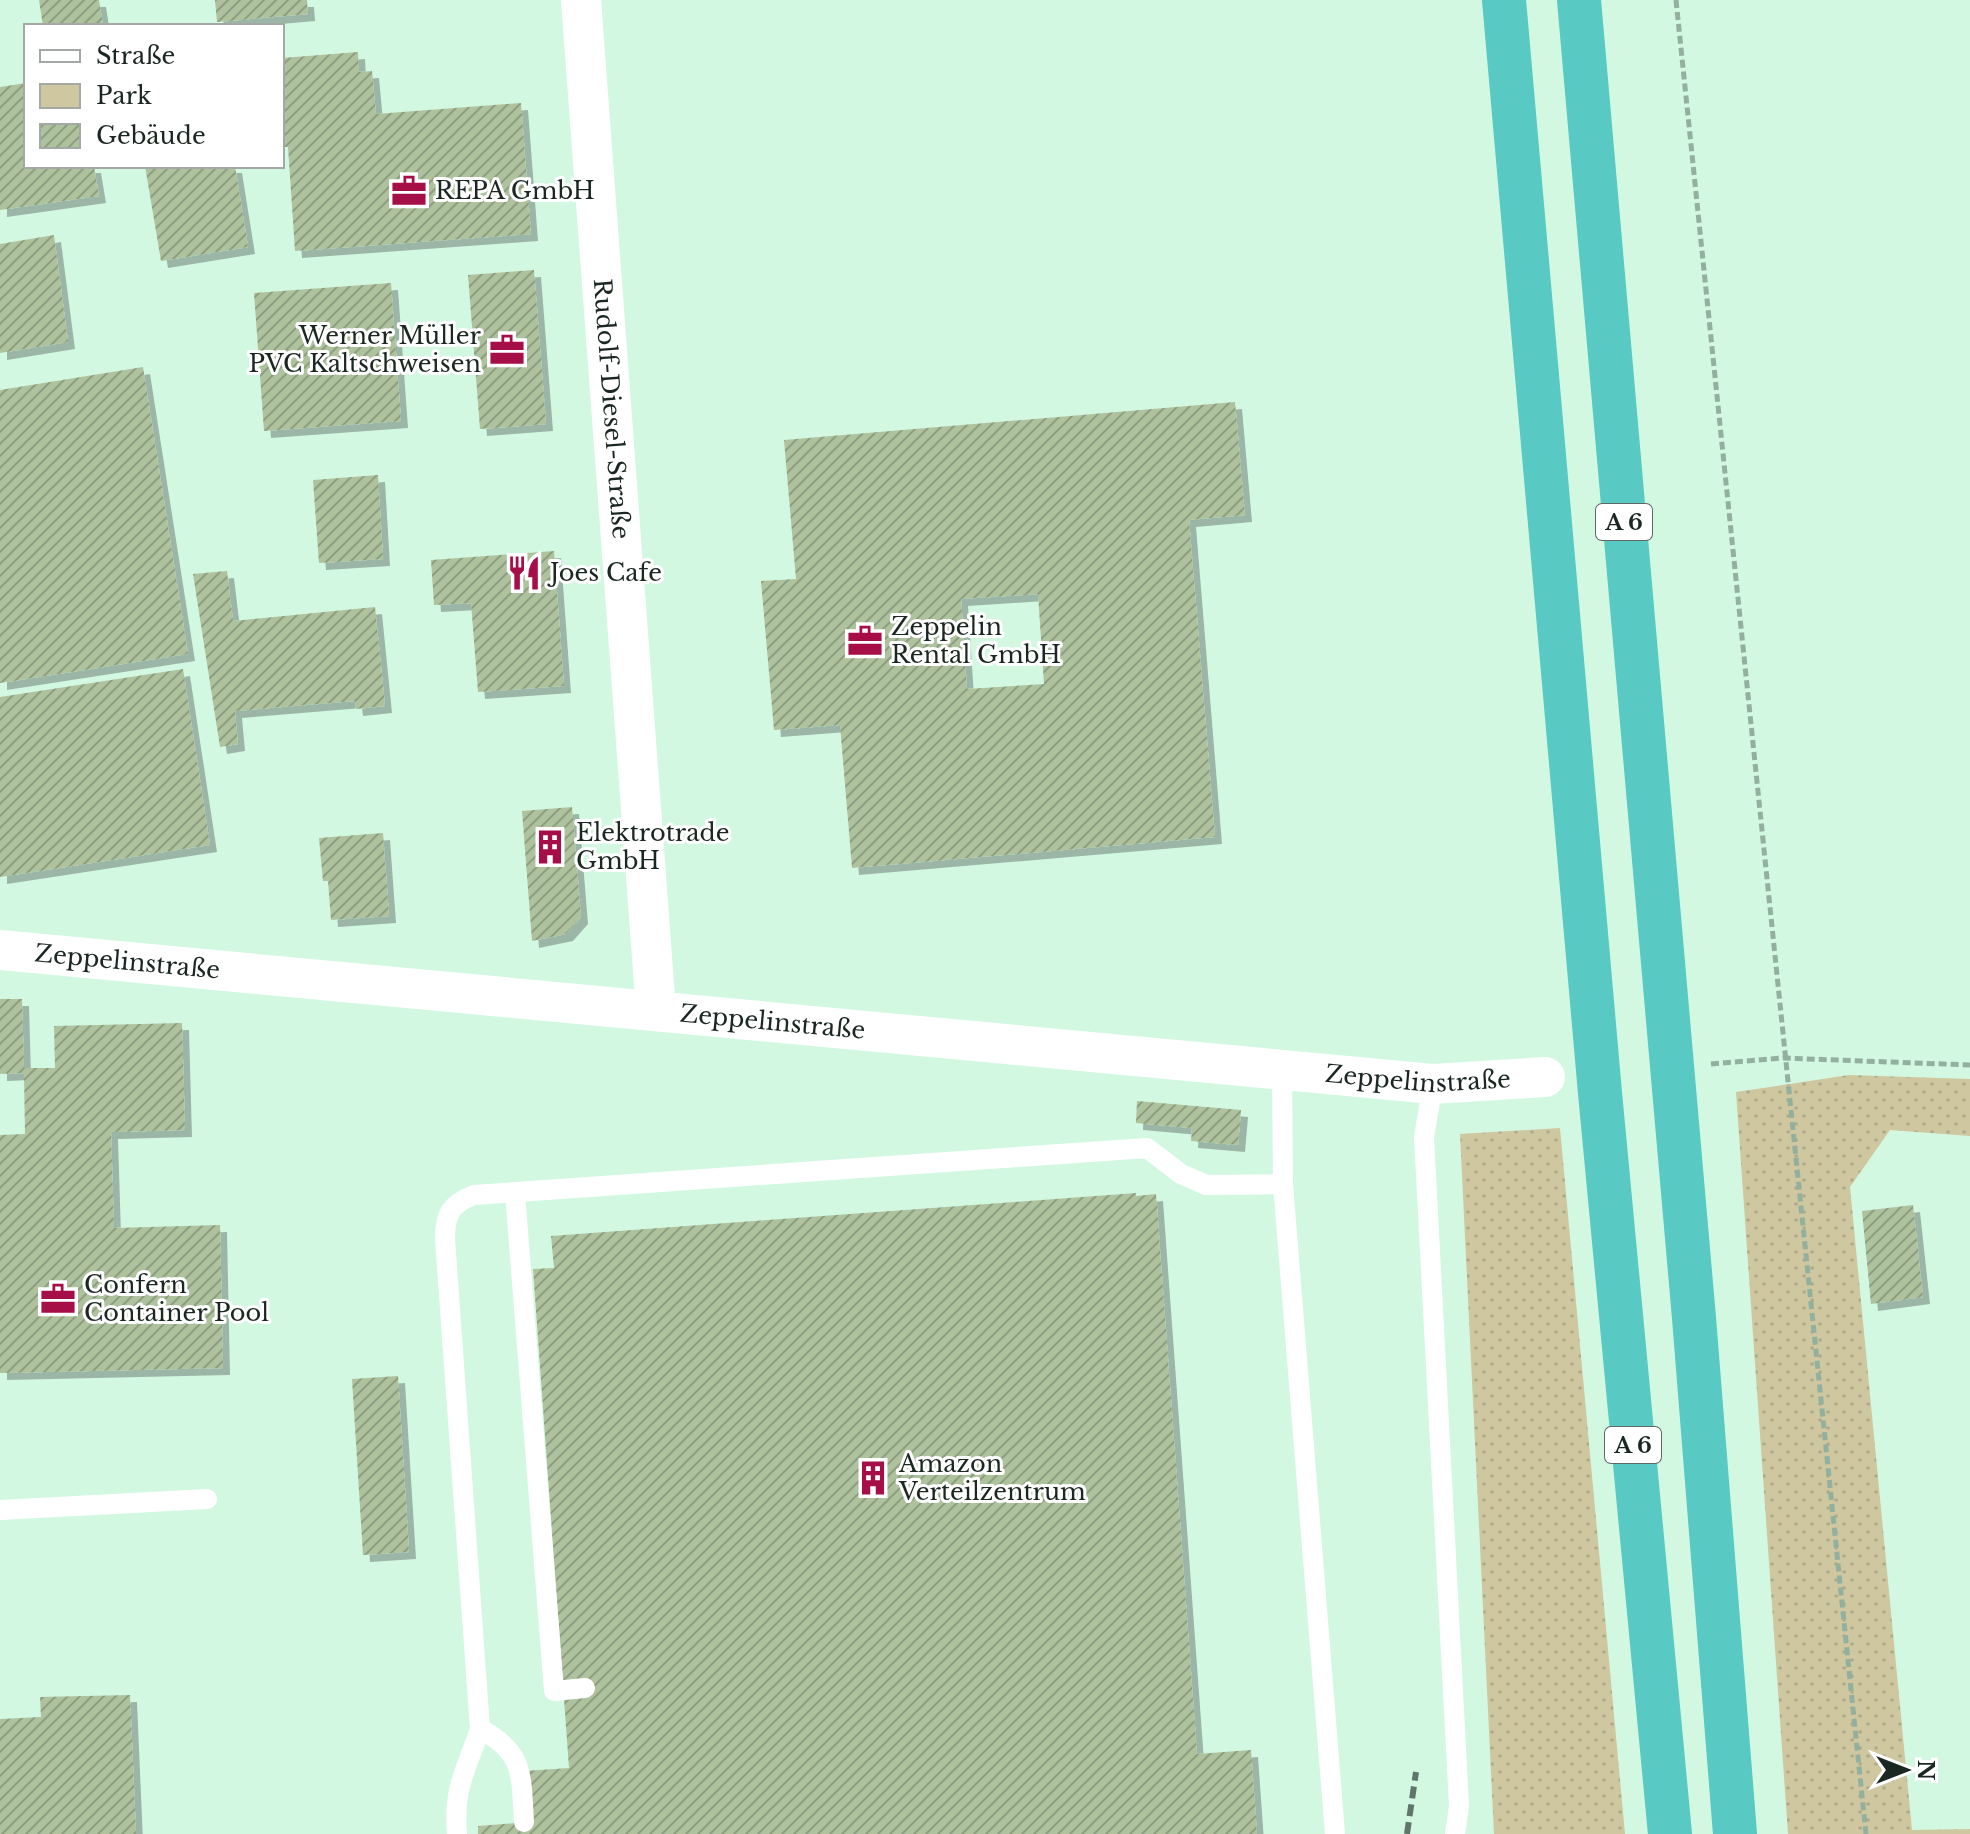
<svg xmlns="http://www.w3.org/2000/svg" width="1970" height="1834" viewBox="0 0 1970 1834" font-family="'Libre Baskerville',serif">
<defs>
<pattern id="green-dots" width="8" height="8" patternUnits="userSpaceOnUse" patternTransform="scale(2)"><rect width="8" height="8" fill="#cec7a0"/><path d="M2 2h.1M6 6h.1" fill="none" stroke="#b0ab8a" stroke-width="1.8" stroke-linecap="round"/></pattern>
<pattern id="building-hatch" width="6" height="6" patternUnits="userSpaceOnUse" patternTransform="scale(2)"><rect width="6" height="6" fill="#afc29e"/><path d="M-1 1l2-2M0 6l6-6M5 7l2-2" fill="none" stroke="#8e9e80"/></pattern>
<filter id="shadow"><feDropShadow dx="7" dy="7" stdDeviation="0" flood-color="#0004"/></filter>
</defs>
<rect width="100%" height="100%" fill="#d3f8e2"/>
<!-- green -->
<g fill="url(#green-dots)">
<path d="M1849,1075L1970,1079V1136L1890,1130L1850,1187L1912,1830L1970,1829V1834H1788L1736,1092Z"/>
<path d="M1560,1128L1625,1834H1494L1460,1134Z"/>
</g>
<!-- building -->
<g fill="url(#building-hatch)" fill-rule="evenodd" filter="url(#shadow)">
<path d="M39,0H99L103,26H43Z"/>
<path d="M215,0H307L308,14L217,22Z"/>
<path d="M358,52L359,72L372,71L376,114L521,103L531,234L295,251L288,147H282V58Z"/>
<path d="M26,83V166H94L99,196L0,210V87Z"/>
<path d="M145,166H235L248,247L161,261Z"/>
<path d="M54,235L68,342L0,353V244Z"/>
<path d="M534,270L546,424L480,429L468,275Z"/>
<path d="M391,283L401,421L264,431L254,293Z"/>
<path d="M143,367L188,654L0,683V390Z"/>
<path d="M1235,402L1245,515L1189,520L1215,837L852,868L840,725L774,730L761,581L796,579L784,440ZM1038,594L1044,684L967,689L961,599Z"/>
<path d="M378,475L383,559L319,563L313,480Z"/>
<path d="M554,551L564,686L478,692L471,603L434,605L431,560Z"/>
<path d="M227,571L233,621L375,607L385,706L356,709L355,701L235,711L238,744L220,747L193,574Z"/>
<path d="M183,669L210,845L0,877V697Z"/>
<path d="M572,807L581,917L566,934L532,941L522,811Z"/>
<path d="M383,833L389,916L331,920L328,881H323L319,838Z"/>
<path d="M0,999H22L24,1068H55L54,1026L182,1023L185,1130L111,1132L114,1228L220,1225L223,1368L0,1373V1135L25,1134L24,1073L0,1074Z"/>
<path d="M1137,1101L1241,1110L1238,1145L1191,1141L1192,1128L1136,1123Z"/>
<path d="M1136,1193V1196L1156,1194L1197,1754L1251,1750L1257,1834H478V1826L528,1822L524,1771L569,1768L533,1269L554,1268L551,1236Z"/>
<path d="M1913,1205L1923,1297L1871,1304L1862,1211Z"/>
<path d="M398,1376L409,1552L363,1555L352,1379Z"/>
<path d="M130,1695L136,1834H0V1719L41,1717L40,1697Z"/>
</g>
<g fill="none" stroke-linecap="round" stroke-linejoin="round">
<!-- path -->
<g stroke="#93b09f" stroke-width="5" stroke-dasharray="8 4" stroke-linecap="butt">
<path d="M1676,0L1866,1834"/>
<path d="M1711,1064L1783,1058L1970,1065"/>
</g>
<!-- lane -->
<g stroke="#fff" stroke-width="20">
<path d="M1282,1070L1283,1184L1335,1834"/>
<path d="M1433,1084L1424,1137L1459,1806L1455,1834"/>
<path d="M515,1193L554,1691L585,1688"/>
<path d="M0,1510L207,1499"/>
<path d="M480,1729C525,1752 521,1776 524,1822"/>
<path d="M457,1834C453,1787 466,1771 480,1729L445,1239C445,1215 450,1204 474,1195L1147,1148L1181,1174L1206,1185L1283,1184"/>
</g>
<!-- street -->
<g stroke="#fff" stroke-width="40">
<path id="s1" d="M581,0L656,1011"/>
<path id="s2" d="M0,950L1433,1084L1545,1077"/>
</g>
<!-- highway -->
<g stroke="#59c9c3" stroke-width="44">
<path d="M1504,0L1600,1093L1670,1834"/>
<path d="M1579,0L1694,1318L1735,1834"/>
</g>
<!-- rail -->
<path stroke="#60766a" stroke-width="6" stroke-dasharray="12 6" stroke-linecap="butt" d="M1407,1834L1416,1772"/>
</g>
<!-- icons -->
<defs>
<g id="office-bare" transform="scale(2.76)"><path d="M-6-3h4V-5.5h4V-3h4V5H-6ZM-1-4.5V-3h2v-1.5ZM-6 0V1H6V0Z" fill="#a50e47" stroke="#fff" stroke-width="2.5" paint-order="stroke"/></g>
<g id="restaurant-bare" transform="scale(2.76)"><path d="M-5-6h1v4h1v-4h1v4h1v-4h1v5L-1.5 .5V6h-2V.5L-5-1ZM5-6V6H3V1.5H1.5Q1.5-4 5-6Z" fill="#a50e47" stroke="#fff" stroke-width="2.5" paint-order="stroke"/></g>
<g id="building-bare" transform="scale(2.76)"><path d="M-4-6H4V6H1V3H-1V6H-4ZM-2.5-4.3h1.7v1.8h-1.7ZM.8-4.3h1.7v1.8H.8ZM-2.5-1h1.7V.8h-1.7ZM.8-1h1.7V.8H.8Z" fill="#a50e47" stroke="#fff" stroke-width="2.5" paint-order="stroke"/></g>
</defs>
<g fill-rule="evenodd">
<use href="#office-bare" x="409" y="191"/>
<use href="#office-bare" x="507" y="350"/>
<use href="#restaurant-bare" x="524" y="573"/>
<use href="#office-bare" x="865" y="641"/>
<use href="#building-bare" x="550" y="847"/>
<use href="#office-bare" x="58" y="1299"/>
<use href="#building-bare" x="873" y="1478"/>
</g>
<g text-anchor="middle" stroke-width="6" stroke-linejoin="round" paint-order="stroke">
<!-- shield labels -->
<g fill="#fff" stroke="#5f6864" stroke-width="2">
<rect x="1596" y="504" width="56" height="36" rx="6"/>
<rect x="1605" y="1427" width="56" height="36" rx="6"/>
</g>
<g font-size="22" font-weight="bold" fill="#1b2821">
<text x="1624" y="530">A 6</text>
<text x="1633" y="1453">A 6</text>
</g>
<!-- poi labels -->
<g font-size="24" fill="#1b2821" stroke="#fff" text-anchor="start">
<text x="435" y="199">REPA GmbH</text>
<text x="481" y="344" text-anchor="end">Werner Müller<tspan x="481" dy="28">PVC Kaltschweisen</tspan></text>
<text x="550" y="581">Joes Cafe</text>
<text x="891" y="635">Zeppelin<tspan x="891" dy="28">Rental GmbH</tspan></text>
<text x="576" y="841">Elektrotrade<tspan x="576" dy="28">GmbH</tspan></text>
<text x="84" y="1293">Confern<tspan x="84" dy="28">Container Pool</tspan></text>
<text x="899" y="1472">Amazon<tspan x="899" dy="28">Verteilzentrum</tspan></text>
</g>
<!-- street labels -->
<g font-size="24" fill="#1b2821" stroke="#fff">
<text dy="8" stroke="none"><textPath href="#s1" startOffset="410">Rudolf-Diesel-Straße</textPath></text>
<text dy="8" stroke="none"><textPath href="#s2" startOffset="128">Zeppelinstraße</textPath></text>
<text dy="8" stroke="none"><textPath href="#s2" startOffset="776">Zeppelinstraße</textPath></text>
<text dy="8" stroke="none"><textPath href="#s2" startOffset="1424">Zeppelinstraße</textPath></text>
</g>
</g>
<!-- legend -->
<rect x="24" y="24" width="260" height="144" fill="#ffffff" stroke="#a4a9a6" stroke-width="2"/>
<rect x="40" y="50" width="40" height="12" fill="#ffffff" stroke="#a4a9a6" stroke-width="2"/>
<text x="96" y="64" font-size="24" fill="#1b2821">Straße</text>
<rect x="40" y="84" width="40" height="24" fill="#cec7a0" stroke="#a4a9a6" stroke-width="2"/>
<text x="96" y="104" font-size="24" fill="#1b2821">Park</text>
<rect x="40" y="124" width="40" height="24" fill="url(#building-hatch)" stroke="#a4a9a6" stroke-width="2"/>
<text x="96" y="144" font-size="24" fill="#1b2821">Gebäude</text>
<!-- north arrow -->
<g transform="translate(1906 1770) rotate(90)" stroke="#ffffff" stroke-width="6" paint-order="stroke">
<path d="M0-6L14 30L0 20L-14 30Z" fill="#1b2821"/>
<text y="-12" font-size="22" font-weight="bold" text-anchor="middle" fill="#1b2821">N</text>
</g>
</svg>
